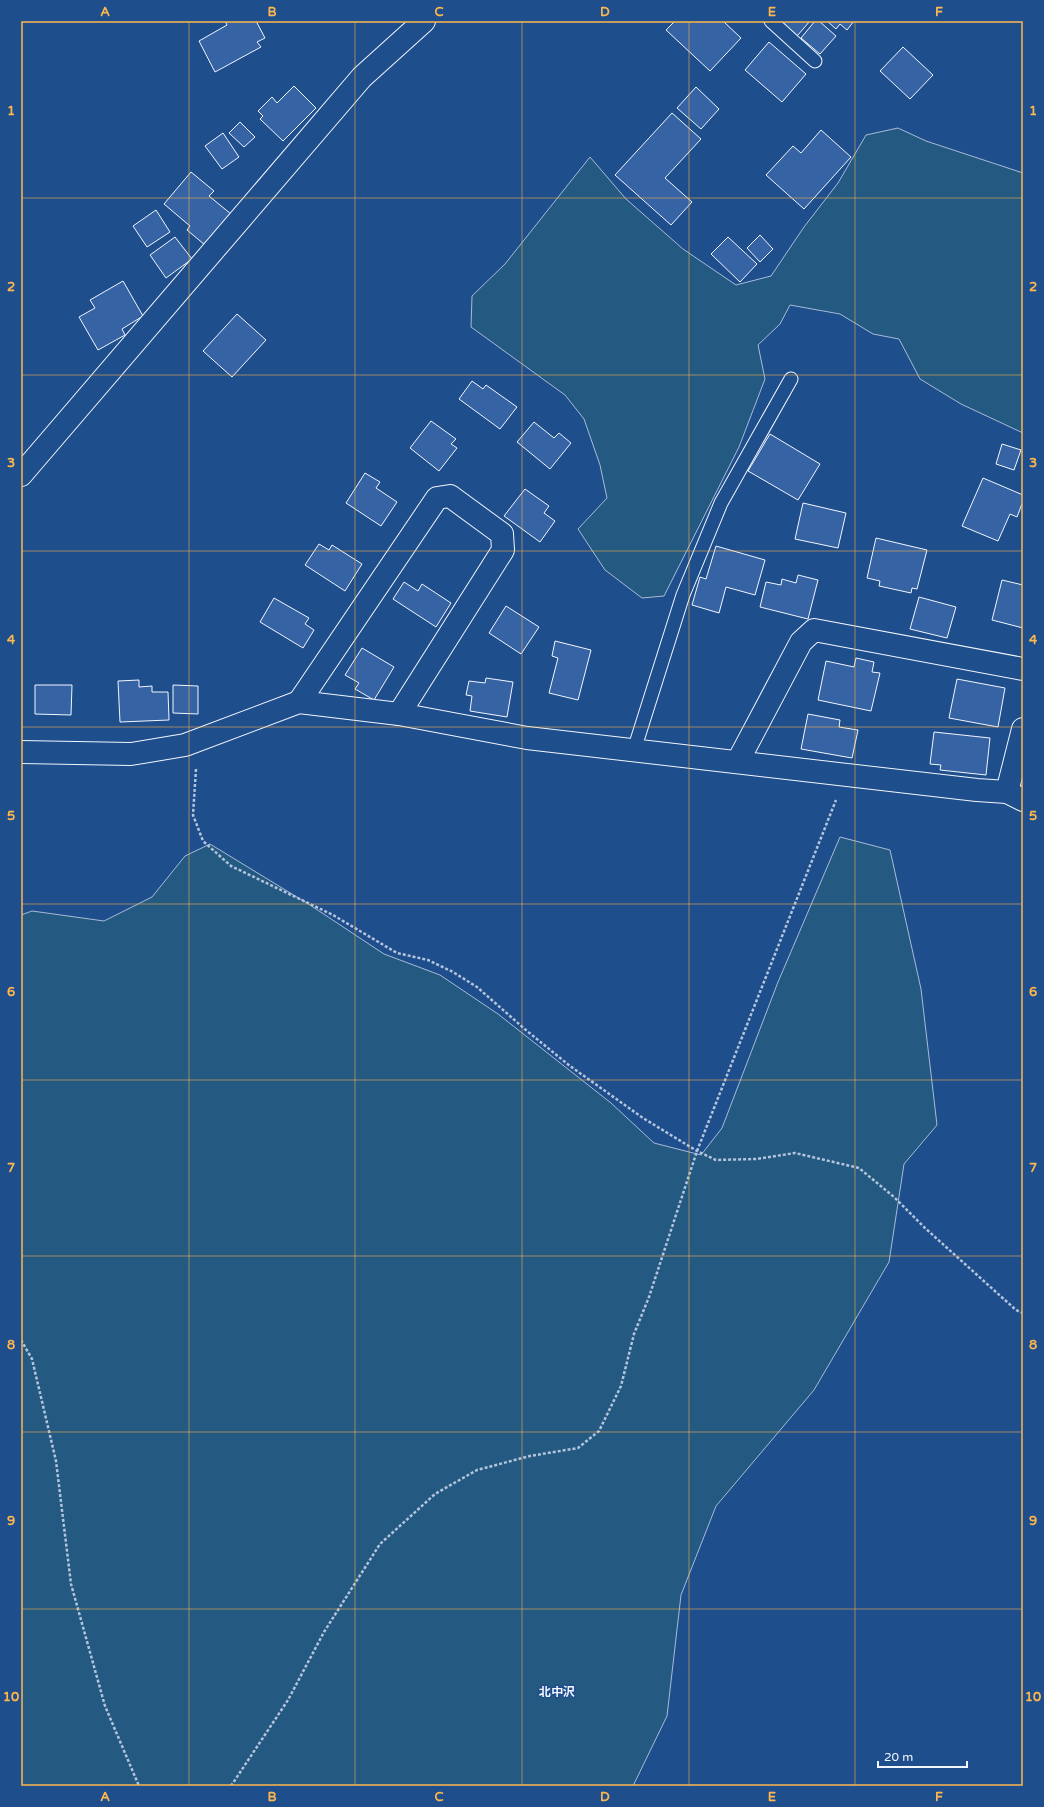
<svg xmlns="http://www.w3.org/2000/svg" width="1044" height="1807" viewBox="0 0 1044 1807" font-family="'Varela Round','Noto Sans JP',sans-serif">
<rect width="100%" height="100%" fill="#1f4e8c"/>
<!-- green -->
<g fill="#245a82" stroke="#a8bbd7">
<path d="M898,128L926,141L1023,173V433L961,404L920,379L899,339L873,334L840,314L790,305L780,324L758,345L765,379L739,447L664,596L642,598L605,570L578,529L607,498L600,465L584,419L565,395L471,327L472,296L505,264L590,157L626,199L683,249L736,285L771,276L804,227L838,183L866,135Z"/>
<path d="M840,837L890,850L921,989L937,1125L904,1164L889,1262L814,1390L716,1506L681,1595L667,1716L633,1786H21V915L32,911L104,921L152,897L185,856L210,844L310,905L384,954L440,975L498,1014L611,1103L654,1143L701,1155L722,1128L778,982Z"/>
</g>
<!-- building -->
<g fill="#3563a3" stroke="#f2f6ff">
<path d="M225,21H256L265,38L257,42L261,47L215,72L199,41L227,25Z"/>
<path d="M675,21H723L741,38L710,71L666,30Z"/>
<path d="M780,21H810L797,36Z"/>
<path d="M815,21H819L836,36L820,54L801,38Z"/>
<path d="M827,21H854L847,30L840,24L836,29Z"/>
<path d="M769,42L806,74L782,102L745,70Z"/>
<path d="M903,47L933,75L910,99L880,71Z"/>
<path d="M294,86L316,108L283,141L260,119L263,116L258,111L272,97L277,103Z"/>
<path d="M696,87L719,109L701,129L677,108Z"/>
<path d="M672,113L701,139L665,178L692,202L671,225L615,175Z"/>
<path d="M240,122L255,137L244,147L229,133Z"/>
<path d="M821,130L851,157L804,209L766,175L793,146L801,153Z"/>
<path d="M223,133L239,157L222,169L205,146Z"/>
<path d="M191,172L214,191L209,196L231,214L205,245L187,230L190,226L164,204Z"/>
<path d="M156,210L170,232L147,247L133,226Z"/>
<path d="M760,235L773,249L760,262L747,248Z"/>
<path d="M175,237L192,259L166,278L150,255Z"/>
<path d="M728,237L757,264L740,282L711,254Z"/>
<path d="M123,281L143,316L122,329L125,335L98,350L79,317L95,308L90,300Z"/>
<path d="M237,314L266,340L232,377L203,351Z"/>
<path d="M472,381L483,389L486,385L517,407L500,429L459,399Z"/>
<path d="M431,421L456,439L451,444L457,448L439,471L410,448Z"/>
<path d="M534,422L554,438L559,433L571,443L550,469L517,442Z"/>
<path d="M770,434L820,464L798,500L748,471Z"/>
<path d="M1002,444L1021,450L1014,470L996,464Z"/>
<path d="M365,473L380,482L376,488L397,502L381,526L346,503Z"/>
<path d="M983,478L1023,495V501L1017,517L1010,514L998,541L962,526Z"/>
<path d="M525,489L549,506L544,513L555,521L540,542L504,516Z"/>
<path d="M803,503L846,513L838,548L795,539Z"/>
<path d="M876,538L927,550L917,589L912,588L911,593L879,586L880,581L867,578Z"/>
<path d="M319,544L329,550L332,545L362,564L345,591L305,565Z"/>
<path d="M716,546L765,560L755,595L726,587L719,613L692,605L700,577L706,579Z"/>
<path d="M798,575L818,580L808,619L760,607L766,582L781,585L782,579L796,583Z"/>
<path d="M1002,580L1023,585V628L992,620Z"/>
<path d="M404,582L418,591L422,584L451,603L436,627L393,599Z"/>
<path d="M919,597L956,607L947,638L910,629Z"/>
<path d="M274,598L309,618L305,624L314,630L303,648L260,622Z"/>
<path d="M506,606L539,627L521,654L489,633Z"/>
<path d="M555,641L591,650L578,700L549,693L558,658L552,656Z"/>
<path d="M362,648L394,667L374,700L355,689L359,683L345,675Z"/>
<path d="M856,658L874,662L872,672L880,673L871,711L818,700L826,661L854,667Z"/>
<path d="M486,678L513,682L507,717L470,711L472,696L466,695L469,681L485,683Z"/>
<path d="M957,679L1005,688L998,727L949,718Z"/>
<path d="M139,680V687L152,686V692H168L169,720L120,722L118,681Z"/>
<path d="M35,685H72L71,715L35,714Z"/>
<path d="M173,685L198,686V714L173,713Z"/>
<path d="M808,714L840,720L839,727L858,730L852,758L801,749Z"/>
<path d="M934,732L990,738L986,775L940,770L941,765L930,764Z"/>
</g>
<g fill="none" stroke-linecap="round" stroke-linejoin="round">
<!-- lane casing -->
<g stroke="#f2f6ff" stroke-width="15">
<g id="lane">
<path d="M771,21L815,61"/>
<path d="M634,750L683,595L721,503L791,379"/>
</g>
</g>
<!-- street casing -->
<g stroke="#f2f6ff" stroke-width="24">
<g id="street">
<path d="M21,475L362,77L424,21"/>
<path d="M299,702L437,498L450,496L502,534L503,550L399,714"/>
<path d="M21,752L131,754L185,745L299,702L399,714L527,738L977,790L1007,792L1023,800"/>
<path d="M738,761L801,642L814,630L1023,669"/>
<path d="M1007,792L1023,729"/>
</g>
</g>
<!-- path -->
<g stroke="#b3c4dc" stroke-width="2.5" stroke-dasharray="3 2" stroke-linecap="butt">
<path d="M196,769L193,815L203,841L231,866L333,915L397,953L428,960L453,972L477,987L527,1031L570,1066L643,1118L697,1151L716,1160L756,1159L795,1153L859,1168L894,1197L925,1228L1016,1310L1023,1313"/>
<path d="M21,1340L32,1359L56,1461L71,1584L105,1706L139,1786"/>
<path d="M231,1786L288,1700L324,1632L380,1544L435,1494L477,1470L530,1456L578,1448L599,1431L621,1386L634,1334L649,1297L697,1151L836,800"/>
</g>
<!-- lane -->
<use href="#lane" stroke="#1f4e8c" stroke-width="13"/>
<!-- street -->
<use href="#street" stroke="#1f4e8c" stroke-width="22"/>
</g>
<!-- grid -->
<path fill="none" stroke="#ffb74d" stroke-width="1" stroke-opacity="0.55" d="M189,21V1786M355,21V1786M522,21V1786M689,21V1786M855,21V1786M21,198H1023M21,375H1023M21,551H1023M21,727H1023M21,904H1023M21,1080H1023M21,1256H1023M21,1432H1023M21,1609H1023"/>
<g text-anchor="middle" stroke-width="3" stroke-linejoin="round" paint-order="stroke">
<!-- neighbourhood labels -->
<g font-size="12" font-weight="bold" fill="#f2f6ff" stroke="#1f4e8c">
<text x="557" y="1696">北中沢</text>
</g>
</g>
<!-- border -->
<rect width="1044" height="1807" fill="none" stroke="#1f4e8c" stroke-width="44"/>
<!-- scale -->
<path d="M878 1761v6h89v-6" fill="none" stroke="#f2f6ff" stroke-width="2"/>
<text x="884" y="1761" font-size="12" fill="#f2f6ff" stroke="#1f4e8c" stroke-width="3" paint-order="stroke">20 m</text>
<rect x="22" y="22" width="1000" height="1763" fill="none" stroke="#ffb74d" stroke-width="1.5"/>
<g font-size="13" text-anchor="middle" font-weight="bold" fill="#ffb74d">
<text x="105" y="16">A</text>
<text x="272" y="16">B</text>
<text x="439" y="16">C</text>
<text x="605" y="16">D</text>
<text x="772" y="16">E</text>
<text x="939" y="16">F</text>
<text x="11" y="115">1</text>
<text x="1033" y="115">1</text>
<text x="11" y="291">2</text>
<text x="1033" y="291">2</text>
<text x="11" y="467">3</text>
<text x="1033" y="467">3</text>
<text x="11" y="644">4</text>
<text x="1033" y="644">4</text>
<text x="11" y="820">5</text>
<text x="1033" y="820">5</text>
<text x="11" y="996">6</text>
<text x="1033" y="996">6</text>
<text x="11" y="1172">7</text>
<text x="1033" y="1172">7</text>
<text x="11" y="1349">8</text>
<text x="1033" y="1349">8</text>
<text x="11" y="1525">9</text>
<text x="1033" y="1525">9</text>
<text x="11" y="1701">10</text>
<text x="1033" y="1701">10</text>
<text x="105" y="1801">A</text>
<text x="272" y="1801">B</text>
<text x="439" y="1801">C</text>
<text x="605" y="1801">D</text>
<text x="772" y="1801">E</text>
<text x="939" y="1801">F</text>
</g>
</svg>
